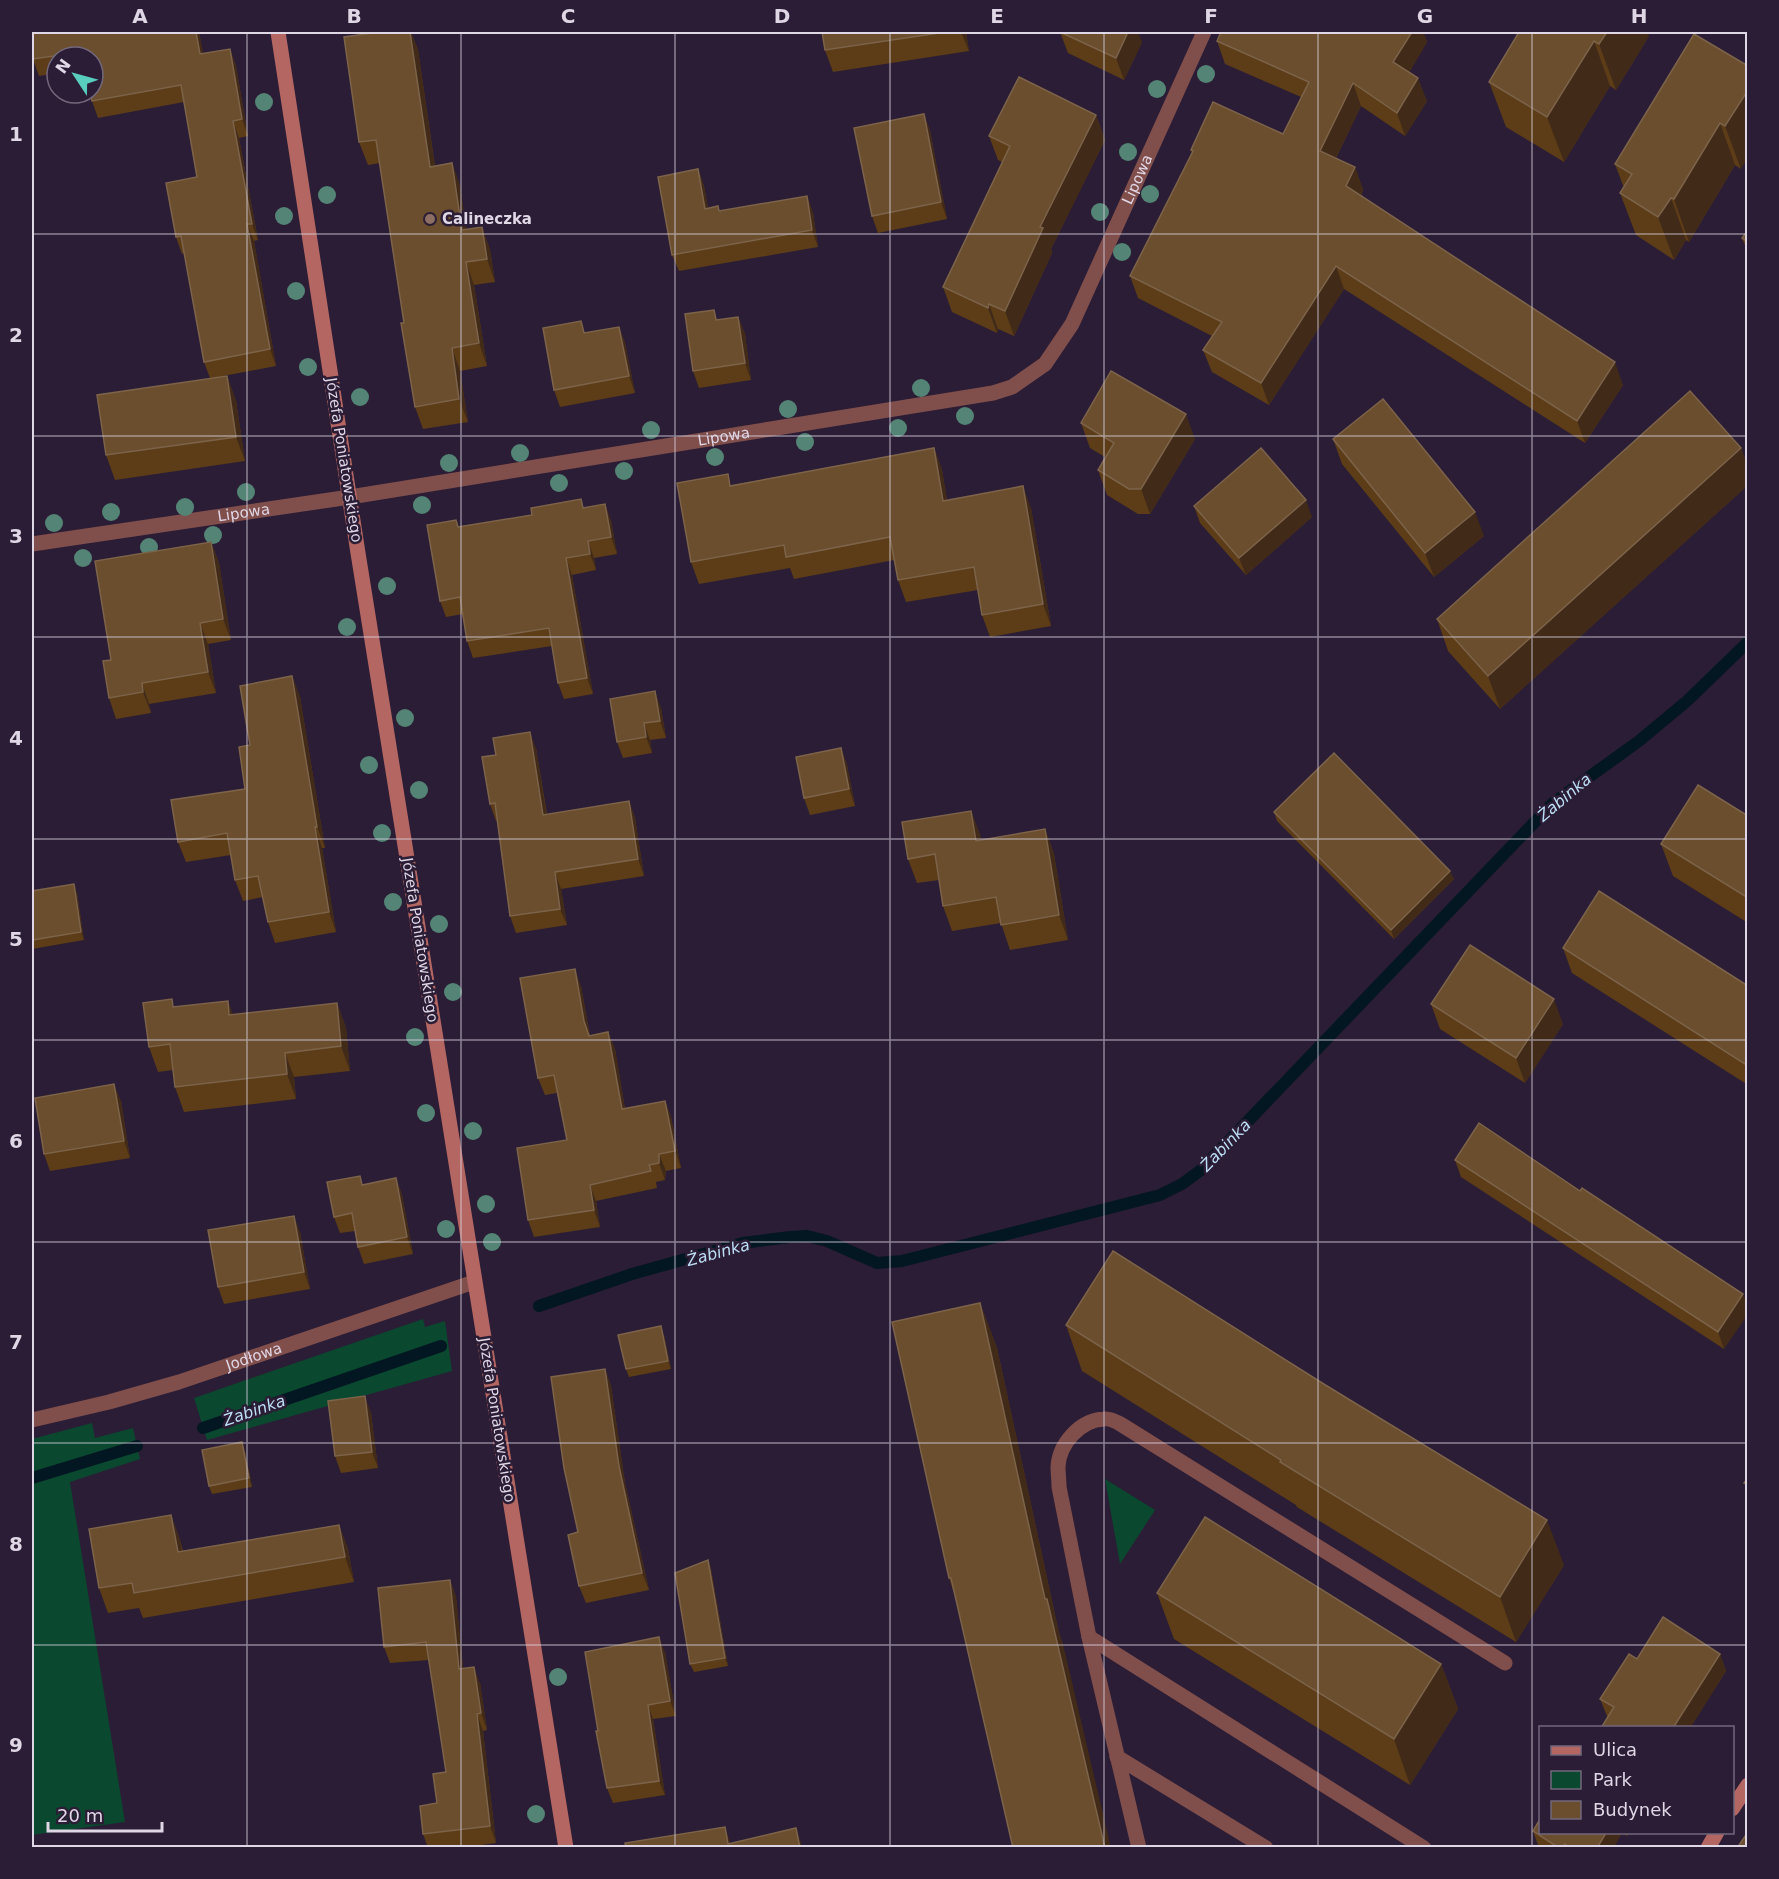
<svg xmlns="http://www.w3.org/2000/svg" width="1779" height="1879" viewBox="0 0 1779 1879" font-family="'DejaVu Sans',sans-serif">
<rect width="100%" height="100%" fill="#2b1d35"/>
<!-- green -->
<g fill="#0a482f">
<path d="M423,1319L425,1327L445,1321L452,1371L207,1440L194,1398Z"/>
<path d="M92,1423L95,1438L133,1428L140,1459L70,1482L125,1822L32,1835V1439Z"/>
<path d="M1105,1479L1155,1510L1120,1564Z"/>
</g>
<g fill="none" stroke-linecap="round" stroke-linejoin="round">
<!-- stream -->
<g stroke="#031722" stroke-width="12">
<path d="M539,1306L632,1274L743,1243L790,1237L807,1236L827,1241L877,1263L902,1261L1160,1195L1182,1184L1201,1170L1553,803L1639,741L1687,701L1748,642"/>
<path d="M203,1428L441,1346"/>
<path d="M32,1478L137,1446"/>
</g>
<!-- lane -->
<g stroke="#804f4c" stroke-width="15">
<path d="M1089,1637L1139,1848"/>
<path d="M1117,1757L1266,1848"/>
<path d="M1424,1848L1089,1637L1059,1487C1059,1480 1058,1473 1058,1467C1059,1444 1080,1420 1104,1419C1110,1418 1117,1422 1122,1425L1505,1663"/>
</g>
<!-- street -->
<g stroke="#804f4c" stroke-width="15">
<path id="s1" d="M32,544L350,497L993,393L1012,387L1045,364L1072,324L1204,32"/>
<path id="s2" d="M32,1420L109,1402L179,1382L474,1282"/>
</g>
<!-- secondary -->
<g stroke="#b46662" stroke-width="15">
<path d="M278,32L358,553L566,1848"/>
<path d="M1732,1809L1748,1785"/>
<path d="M1708,1848L1717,1832"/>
</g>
</g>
<!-- trees -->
<g fill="#538475">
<circle cx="1206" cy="74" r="9"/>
<circle cx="1157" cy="89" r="9"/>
<circle cx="264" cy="102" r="9"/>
<circle cx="1128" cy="152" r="9"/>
<circle cx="1150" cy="194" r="9"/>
<circle cx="327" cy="195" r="9"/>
<circle cx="1100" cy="212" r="9"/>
<circle cx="284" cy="216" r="9"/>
<circle cx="1122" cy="252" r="9"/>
<circle cx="296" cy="291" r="9"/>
<circle cx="308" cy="367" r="9"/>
<circle cx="921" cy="388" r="9"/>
<circle cx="360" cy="397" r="9"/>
<circle cx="788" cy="409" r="9"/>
<circle cx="965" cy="416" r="9"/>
<circle cx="898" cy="428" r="9"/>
<circle cx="651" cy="430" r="9"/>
<circle cx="805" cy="442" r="9"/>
<circle cx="520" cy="453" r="9"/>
<circle cx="715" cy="457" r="9"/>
<circle cx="449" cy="463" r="9"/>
<circle cx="624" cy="471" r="9"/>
<circle cx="559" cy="483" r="9"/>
<circle cx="246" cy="492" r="9"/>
<circle cx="422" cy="505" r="9"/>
<circle cx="185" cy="507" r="9"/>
<circle cx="111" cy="512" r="9"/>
<circle cx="54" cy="523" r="9"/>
<circle cx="213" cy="535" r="9"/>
<circle cx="149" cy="547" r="9"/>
<circle cx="83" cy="558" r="9"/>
<circle cx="387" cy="586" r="9"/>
<circle cx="347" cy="627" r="9"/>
<circle cx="405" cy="718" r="9"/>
<circle cx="369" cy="765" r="9"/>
<circle cx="419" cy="790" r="9"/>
<circle cx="382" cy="833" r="9"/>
<circle cx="393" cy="902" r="9"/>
<circle cx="439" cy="924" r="9"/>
<circle cx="453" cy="992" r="9"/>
<circle cx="415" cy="1037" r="9"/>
<circle cx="426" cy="1113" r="9"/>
<circle cx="473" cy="1131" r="9"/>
<circle cx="486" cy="1204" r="9"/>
<circle cx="446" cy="1229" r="9"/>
<circle cx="492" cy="1242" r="9"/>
<circle cx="558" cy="1677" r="9"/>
<circle cx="536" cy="1814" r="9"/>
</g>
<!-- wall -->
<g fill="#5c3d17">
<path d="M32,32H199L203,54L230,49L236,66L248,136L239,138L258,240L254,241L276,366L223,376H227L236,401L245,461L115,480L106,455L210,378L204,362L184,253L182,254L176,237L197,177L184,102L98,118L92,101L93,57H57V73L39,76L33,59Z"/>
<path d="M380,32H411L418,50L435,166L452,163L460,186L466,229L482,227L490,250L495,282L474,285L487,366L460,371L468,422L423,429L415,407L404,323L380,163L368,165L359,142Z"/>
<path d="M822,32H966L969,51L833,72L825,50Z"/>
<path d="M1060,32L1142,42L1124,80L1068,53Z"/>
<path d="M1221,32H1423L1427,42L1409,72L1427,101L1405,136L1361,106L1336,158L1355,167L1363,190L1361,196L1623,385L1585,443L1344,289L1269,405L1212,372L1203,350L1212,336L1138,298L1130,276L1192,153L1191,150L1283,134L1301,97L1225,64L1217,41Z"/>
<path d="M1519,32L1649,36L1616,90L1610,86L1564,162L1506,127L1489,82Z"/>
<path d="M1694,34L1741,169L1735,165L1689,242L1686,240L1674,260L1636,235L1620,193L1624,188L1615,164Z"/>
<path d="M924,114L930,131L947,219L878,233L872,216Z"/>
<path d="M1096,115L1105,140L1051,249L1052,253L1014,336L998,329L997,333L952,312L943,287L1002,162L998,160L989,136Z"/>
<path d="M698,169L704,186L708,208L720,211L807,196L813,213L818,247L679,271L672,255Z"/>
<path d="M1748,230V253L1742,238Z"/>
<path d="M714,310L717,320L738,317L745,334L751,380L699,388L693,371Z"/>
<path d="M619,327L625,343L635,393L560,407L554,390L586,333Z"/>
<path d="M1081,423L1195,439L1150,514H1138L1107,495L1098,470L1105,457L1090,448Z"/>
<path d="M1333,439L1484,536L1434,577L1342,464Z"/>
<path d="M934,448L942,470L947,500L1031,508L1051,626L990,637L982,615L978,590L906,602L898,580L894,560L794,579L790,568L699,584L691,562L732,485Z"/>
<path d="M1741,448L1748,467V485L1500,709L1448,651L1437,619Z"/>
<path d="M1194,506L1312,517L1246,575L1200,523Z"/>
<path d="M584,507L611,520L617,554L594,558L596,570L572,575L593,694L564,699L558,683L552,646L473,658L467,641L463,614L446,617L440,601L459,527Z"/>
<path d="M211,542L219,563L231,640L208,644L216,693L149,704L151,713L116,719L109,698L111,660Z"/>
<path d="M292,676L300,697L325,848H322L336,932L275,943L268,922L263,897L243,901L235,880L231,855L186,862L178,842L245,789L250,745Z"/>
<path d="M661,708L666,738L650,740L652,753L623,758L617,742Z"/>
<path d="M536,748L547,814L629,801L635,818L644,876L561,889L567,925L516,933L510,916L497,821H496L490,804Z"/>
<path d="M841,748L847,765L855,806L810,815L804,798Z"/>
<path d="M971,811L980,835L981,840L1045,829L1054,854L1068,940L1010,950L1001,923L952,931L943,906L939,880L917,883L908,859Z"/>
<path d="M1274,812L1454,879L1394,939L1277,821Z"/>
<path d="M1748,816V923L1673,876L1661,844Z"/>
<path d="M32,891L77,893L84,940L32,949Z"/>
<path d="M1563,948L1748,986V1085L1572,973Z"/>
<path d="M581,986L590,1036L608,1032L615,1049L625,1109L665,1101L671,1117L681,1168L666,1171L665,1180L656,1182L657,1188L596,1201L600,1227L534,1237L528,1220L567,1140L557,1093L545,1095L538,1078Z"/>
<path d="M337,1003L346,1028L350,1071L294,1077L296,1099L184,1112L175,1087L173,1070L158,1072L149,1047L175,1007L233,1015Z"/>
<path d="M1431,1004L1563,1024L1525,1083L1440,1029Z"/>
<path d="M121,1101L130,1158L50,1171L44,1154Z"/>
<path d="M1455,1160L1580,1191L1743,1294L1724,1349L1461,1177Z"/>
<path d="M396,1178L402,1195L413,1254L364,1264L358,1247L355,1231L340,1233L334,1217L363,1185Z"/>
<path d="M300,1232L310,1289L224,1304L218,1287Z"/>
<path d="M980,1303L997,1348L1059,1633L1063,1644L956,1599L949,1578Z"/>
<path d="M1066,1325L1564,1565L1516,1642L1297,1507L1296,1505L1082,1371Z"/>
<path d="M664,1335L671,1369L629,1377L626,1369Z"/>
<path d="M605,1369L611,1386L625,1483L649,1590L586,1603L579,1586L578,1532Z"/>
<path d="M371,1413L378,1468L341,1473L335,1456Z"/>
<path d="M245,1451L252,1487L212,1494L209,1486Z"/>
<path d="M171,1515L180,1540L183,1551L339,1525L348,1549L354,1582L143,1618L139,1608L108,1613L99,1588Z"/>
<path d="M708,1560L711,1569L728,1666L694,1672L690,1664Z"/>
<path d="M450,1580L456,1597L463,1668L480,1683L487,1730L483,1731L496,1843L458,1848H428L423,1834L437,1803L446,1772L429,1660L390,1663L384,1647Z"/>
<path d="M1157,1593L1441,1664L1458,1709L1410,1785L1174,1639Z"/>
<path d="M665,1652L676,1716L653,1719L665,1795L613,1803L607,1788L598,1731Z"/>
<path d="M1720,1654L1726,1671L1690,1728H1601L1608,1717L1607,1716L1600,1699L1637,1659Z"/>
<path d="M1533,1831L1540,1833H1629L1627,1836L1622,1833L1613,1848H1539Z"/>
</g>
<!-- shaded-wall -->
<g fill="#422a19">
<path d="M196,32H199L207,71L200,54Z"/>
<path d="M410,32H411L418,50L438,189L430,167Z"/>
<path d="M961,32H966L969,51Z"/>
<path d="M1128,32H1138L1142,42L1124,80L1116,58Z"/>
<path d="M1412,32H1423L1427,42L1402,85L1393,62Z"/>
<path d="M1607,32H1647L1649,36L1616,90L1599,44Z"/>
<path d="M1594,41L1610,86L1564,162L1547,117Z"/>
<path d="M230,49L236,66L248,136L242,119Z"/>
<path d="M1418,78L1427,101L1405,136L1397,113Z"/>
<path d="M1353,83L1361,106L1328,174L1320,151Z"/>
<path d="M1748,90V157L1741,169L1725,126Z"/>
<path d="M924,114L930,131L947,219L941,202Z"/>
<path d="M1096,115L1105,140L1051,249L1052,253L1014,336L1005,311L1040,227Z"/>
<path d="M233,121L239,138L258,240L252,224Z"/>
<path d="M1720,123L1735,165L1689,242L1674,199Z"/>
<path d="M452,163L460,186L470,253L462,230Z"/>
<path d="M1355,167L1363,190L1354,209L1346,186Z"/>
<path d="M698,169L704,186L711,225L705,209Z"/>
<path d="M807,196L813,213L818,247L812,230Z"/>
<path d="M1671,198L1686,240L1674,260L1658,217Z"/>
<path d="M247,224L254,241L276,366L270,349Z"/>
<path d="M482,227L490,250L495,282L487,259Z"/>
<path d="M466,262L474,285L487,366L479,343Z"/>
<path d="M1336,266L1344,289L1269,405L1261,383Z"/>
<path d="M989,304L998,329L997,333L988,308Z"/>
<path d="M738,317L745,334L751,380L745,363Z"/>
<path d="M619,327L625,343L635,393L629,376Z"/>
<path d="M452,348L460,371L468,422L459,399Z"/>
<path d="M1615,362L1623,385L1585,443L1577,421Z"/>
<path d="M227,376L236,401L245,461L236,437Z"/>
<path d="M1186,414L1195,439L1150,514L1141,489Z"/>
<path d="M934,448L942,470L951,523L943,501Z"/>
<path d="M1741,448L1748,467V485L1500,709L1488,676Z"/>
<path d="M1023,486L1031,508L1051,626L1043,604Z"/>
<path d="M1306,500L1312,517L1246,575L1239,558Z"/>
<path d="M605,504L611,520L617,554L611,537Z"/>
<path d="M1475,512L1484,536L1434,577L1425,553Z"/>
<path d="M588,541L594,558L596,570L590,554Z"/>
<path d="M211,542L219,563L231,640L223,619Z"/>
<path d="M566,558L572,575L593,694L587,678Z"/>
<path d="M200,623L208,644L216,693L208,672Z"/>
<path d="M292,676L300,697L325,848L317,827Z"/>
<path d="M142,683L149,704L151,713L143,692Z"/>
<path d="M655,691L661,708L666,738L660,721Z"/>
<path d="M644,723L650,740L652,753L646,737Z"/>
<path d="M530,732L536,748L549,831L543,815Z"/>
<path d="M841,748L847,765L855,806L849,789Z"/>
<path d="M629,801L635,818L644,876L638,859Z"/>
<path d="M971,811L980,835L985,866L976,841Z"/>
<path d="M315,827L322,848L336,932L329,912Z"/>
<path d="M1045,829L1054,854L1068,940L1059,915Z"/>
<path d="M1450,871L1454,879L1394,939L1391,930Z"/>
<path d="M555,872L561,889L567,925L560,909Z"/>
<path d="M74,884L77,893L84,940L81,932Z"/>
<path d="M575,969L581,986L590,1038L595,1053L584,1021Z"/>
<path d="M1554,999L1563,1024L1525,1083L1516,1058Z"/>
<path d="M228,1001L237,1025L229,1015Z"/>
<path d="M337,1003L346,1028L350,1071L341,1046Z"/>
<path d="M608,1032L615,1049L628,1126L622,1109Z"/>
<path d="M285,1053L294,1077L296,1099L287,1074Z"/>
<path d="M114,1084L121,1101L130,1158L124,1141Z"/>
<path d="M665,1101L671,1117L681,1168L675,1151Z"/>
<path d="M659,1154L666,1171L665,1180L659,1163Z"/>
<path d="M396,1178L402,1195L413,1254L407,1237Z"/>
<path d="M590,1185L596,1201L600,1227L594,1210Z"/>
<path d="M294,1216L300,1232L310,1289L304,1272Z"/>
<path d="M1743,1294L1748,1305V1314L1724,1349L1718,1332Z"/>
<path d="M980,1303L997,1348L1059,1633L1063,1644L1111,1848H1105L1045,1599Z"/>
<path d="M661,1326L664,1335L671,1369L668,1361Z"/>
<path d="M605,1369L611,1386L625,1483L649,1590L642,1573L619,1466Z"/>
<path d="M365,1396L371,1413L378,1468L372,1452Z"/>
<path d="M242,1442L245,1451L252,1487L249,1478Z"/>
<path d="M171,1515L180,1540L187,1577L178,1552Z"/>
<path d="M1547,1520L1564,1565L1516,1642L1500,1597Z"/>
<path d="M339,1525L348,1549L354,1582L345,1557Z"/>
<path d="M708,1560L711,1569L728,1666L725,1658Z"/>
<path d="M450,1580L456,1597L465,1686L459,1669Z"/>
<path d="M659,1637L665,1652L676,1716L670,1701Z"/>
<path d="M1720,1654L1726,1671L1690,1728H1673Z"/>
<path d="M1441,1664L1458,1709L1410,1785L1394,1739Z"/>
<path d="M474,1667L480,1683L487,1730L481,1713Z"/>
<path d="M648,1705L653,1719L665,1795L659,1781Z"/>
<path d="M477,1714L483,1731L496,1843L490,1826Z"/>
<path d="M725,1827L730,1842L731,1848L728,1844Z"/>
<path d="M796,1828L801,1843L802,1848H800Z"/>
<path d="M1606,1833H1622L1613,1848H1597Z"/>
</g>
<!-- building -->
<g fill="#6a4e2d" stroke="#7c634a" stroke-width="1.5">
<path d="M32,32H196L200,54L230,49L242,119L233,121L252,224H247L270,349L204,362L181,236L176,237L166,183L197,177L181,85L92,101L90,93H93V57H83L82,52L33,59L32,49Z"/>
<path d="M380,32H410L430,167L452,163L462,230L482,227L487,259L466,262L479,343L452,348L459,399L415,407L401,323H404L376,140L359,142L344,37Z"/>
<path d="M822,32H946L825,50Z"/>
<path d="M1060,32H1128L1116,58Z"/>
<path d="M1221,32H1412L1393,62L1418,78L1397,113L1353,83L1320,151L1355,167L1346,186L1615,362L1577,421L1336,266L1261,383L1203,350L1222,322L1130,276L1193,151L1191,150L1213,102L1283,134L1309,82L1217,41Z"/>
<path d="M1519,32H1607L1599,44L1594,41L1547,117L1489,82Z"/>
<path d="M1694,34L1748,66V90L1725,126L1720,123L1674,199L1671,198L1658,217L1620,193L1632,174L1615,164Z"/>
<path d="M1019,77L1096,115L1040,227L1043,228L1005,311L989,304L988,308L943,287L1010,146L989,136Z"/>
<path d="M924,114L941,202L872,216L854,128Z"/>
<path d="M698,169L705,209L718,206L719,211L807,196L812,230L672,255L658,177Z"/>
<path d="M1748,230V242L1742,238Z"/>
<path d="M714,310L716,320L738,317L745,363L693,371L685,314Z"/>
<path d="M581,321L584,333L619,327L629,376L554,390L543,328Z"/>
<path d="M1111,371L1186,414L1141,489H1129L1098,470L1114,443L1081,423Z"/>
<path d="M227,376L236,437L106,455L97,395Z"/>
<path d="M1690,391L1741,448L1488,676L1437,619Z"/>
<path d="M1383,399L1475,512L1425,553L1333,439Z"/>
<path d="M934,448L943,501L1023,486L1043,604L982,615L974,567L898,580L890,537L786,557L784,545L691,562L677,483L728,474L730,486Z"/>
<path d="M1261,448L1306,500L1239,558L1194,506Z"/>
<path d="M581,499L583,508L605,504L611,537L588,541L590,554L566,558L587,678L558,683L549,628L467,641L460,597L440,601L427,525L456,520L458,527L532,515L531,508Z"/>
<path d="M211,542L223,619L200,623L208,672L142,683L143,692L109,698L103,661L111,660L95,561Z"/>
<path d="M292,676L317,827H315L329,912L268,922L258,876L235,880L227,833L178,842L171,800L245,789L239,747L250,745L240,686Z"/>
<path d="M655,691L660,721L644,723L646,737L617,742L610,699Z"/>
<path d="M530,732L543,815L629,801L638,859L555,872L560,909L510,916L495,803L490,804L482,757L496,755L493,738Z"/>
<path d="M841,748L849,789L804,798L796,757Z"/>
<path d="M1334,753L1450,871L1391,930L1274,812Z"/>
<path d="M1698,785L1748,816V898L1661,844Z"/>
<path d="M971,811L976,841L1045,829L1059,915L1001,925L996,897L943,906L935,854L908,859L902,822Z"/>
<path d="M74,884L81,932L32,940V891Z"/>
<path d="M1599,891L1748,986V1066L1563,948Z"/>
<path d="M1470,945L1554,999L1516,1058L1431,1004Z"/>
<path d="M575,969L584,1021L589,1036L608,1032L622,1109L665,1101L675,1151L659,1154V1163L649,1165L651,1171L590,1185L594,1210L528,1220L517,1148L567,1140L554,1075L538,1078L520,978Z"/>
<path d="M172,999L173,1007L228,1001L229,1015L337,1003L341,1046L285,1053L287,1074L175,1087L170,1044L149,1047L143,1003Z"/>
<path d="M114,1084L124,1141L44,1154L35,1098Z"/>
<path d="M1479,1123L1580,1191L1582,1188L1743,1294L1718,1332L1455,1160Z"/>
<path d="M360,1176L362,1185L396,1178L407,1237L358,1247L352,1213L334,1217L327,1182Z"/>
<path d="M294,1216L304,1272L218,1287L208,1230Z"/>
<path d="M1113,1251L1327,1386L1547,1520L1500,1597L1280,1462L1281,1460L1066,1325Z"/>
<path d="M980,1303L1045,1599H1047L1105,1848H1013L951,1578H949L892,1322Z"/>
<path d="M661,1326L668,1361L626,1369L618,1335Z"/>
<path d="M605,1369L619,1466L642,1573L579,1586L568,1535L578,1532L564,1468L551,1377Z"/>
<path d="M365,1396L372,1452L335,1456L328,1401Z"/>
<path d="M242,1442L249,1478L209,1486L202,1450Z"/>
<path d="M1748,1478V1485L1744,1483Z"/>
<path d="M171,1515L178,1552L339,1525L345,1557L134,1593L132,1583L99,1588L89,1529Z"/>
<path d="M1205,1517L1441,1664L1394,1739L1157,1593Z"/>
<path d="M708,1560L725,1658L690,1664L675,1573Z"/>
<path d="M450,1580L459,1669L474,1667L481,1713L477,1714L490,1826L423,1834L420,1806L437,1803L433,1774L446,1772L426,1642L384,1647L378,1588Z"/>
<path d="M1663,1617L1720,1654L1673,1728H1601L1614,1707L1600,1699L1629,1654L1637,1659Z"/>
<path d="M659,1637L670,1701L648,1705L659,1781L607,1788L596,1731H598L585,1652Z"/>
<path d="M1540,1819V1833H1606L1597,1848H1570L1565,1844L1561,1848H1559L1533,1831Z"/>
<path d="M725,1827L728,1844L796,1828L800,1848H626L625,1843Z"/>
<path d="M1748,1832V1848H1737Z"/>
</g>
<!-- grid -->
<path fill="none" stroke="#dfd6e6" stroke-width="1.5" stroke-opacity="0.55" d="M247,32V1848M461,32V1848M675,32V1848M890,32V1848M1104,32V1848M1318,32V1848M1532,32V1848M32,234H1748M32,436H1748M32,637H1748M32,839H1748M32,1040H1748M32,1242H1748M32,1443H1748M32,1645H1748"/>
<!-- markers -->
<circle fill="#8d6e63" stroke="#2b1d35" stroke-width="2" cx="430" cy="219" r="6"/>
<g text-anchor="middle" stroke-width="5" stroke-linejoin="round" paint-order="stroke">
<!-- street labels -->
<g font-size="15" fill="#dfd6e6" stroke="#2b1d35">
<text dy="5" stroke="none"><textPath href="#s1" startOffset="1240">Lipowa</textPath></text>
<text dy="5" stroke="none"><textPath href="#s1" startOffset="700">Lipowa</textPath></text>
<text transform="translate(344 460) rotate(81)" y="5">Józefa Poniatowskiego</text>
<text dy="5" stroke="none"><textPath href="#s1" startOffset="214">Lipowa</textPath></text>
<text transform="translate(420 940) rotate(81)" y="5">Józefa Poniatowskiego</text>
<text dy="5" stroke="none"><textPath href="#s2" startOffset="231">Jodłowa</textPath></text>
<text transform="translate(497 1420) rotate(81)" y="5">Józefa Poniatowskiego</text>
</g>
<!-- poi labels -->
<g font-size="15" font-weight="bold" fill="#dfd6e6" stroke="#2b1d35" text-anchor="start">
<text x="442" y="224">Calineczka</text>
</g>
<!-- water labels -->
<g font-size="16" font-style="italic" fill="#bcdff5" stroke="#2b1d35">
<text transform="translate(1564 797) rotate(-40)" y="6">Żabinka</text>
<text transform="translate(1225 1145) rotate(-46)" y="6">Żabinka</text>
<text transform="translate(718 1252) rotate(-15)" y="6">Żabinka</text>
<text transform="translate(254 1410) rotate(-19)" y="6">Żabinka</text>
</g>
</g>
<!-- border -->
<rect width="1779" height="1879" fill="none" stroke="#2b1d35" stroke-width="66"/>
<!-- legend -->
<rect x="1539" y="1726" width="195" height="108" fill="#2b1d35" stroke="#73677c" stroke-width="1.5"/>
<rect x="1551" y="1746" width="30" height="9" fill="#b46662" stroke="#73677c" stroke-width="1.5"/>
<text x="1593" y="1756" font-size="18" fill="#dfd6e6">Ulica</text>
<rect x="1551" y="1771" width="30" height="18" fill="#0a482f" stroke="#73677c" stroke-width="1.5"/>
<text x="1593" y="1786" font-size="18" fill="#dfd6e6">Park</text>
<rect x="1551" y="1801" width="30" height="18" fill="#6a4e2d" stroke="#73677c" stroke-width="1.5"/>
<text x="1593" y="1816" font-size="18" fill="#dfd6e6">Budynek</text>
<!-- north arrow -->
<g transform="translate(75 75) rotate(306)"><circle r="28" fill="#2b1d35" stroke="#73677c" stroke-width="1.5"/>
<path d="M0-4.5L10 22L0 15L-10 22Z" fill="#59cebf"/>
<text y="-9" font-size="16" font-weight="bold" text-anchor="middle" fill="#dfd6e6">N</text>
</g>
<!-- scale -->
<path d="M48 1822v9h114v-9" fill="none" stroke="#dfd6e6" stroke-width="3"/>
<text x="57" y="1822" font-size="18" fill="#dfd6e6" stroke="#2b1d35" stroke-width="4.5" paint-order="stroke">20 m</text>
<rect x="33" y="33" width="1713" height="1813" fill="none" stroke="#dfd6e6" stroke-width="2"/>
<g font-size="20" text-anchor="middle" font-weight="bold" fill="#dfd6e6">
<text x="140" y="23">A</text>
<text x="354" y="23">B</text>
<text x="568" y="23">C</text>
<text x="782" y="23">D</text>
<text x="997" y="23">E</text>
<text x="1211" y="23">F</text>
<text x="1425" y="23">G</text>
<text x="1639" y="23">H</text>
<text x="16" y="141">1</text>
<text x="16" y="342">2</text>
<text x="16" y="543">3</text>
<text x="16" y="745">4</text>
<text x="16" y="946">5</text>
<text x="16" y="1148">6</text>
<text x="16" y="1349">7</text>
<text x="16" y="1551">8</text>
<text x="16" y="1752">9</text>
</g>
</svg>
